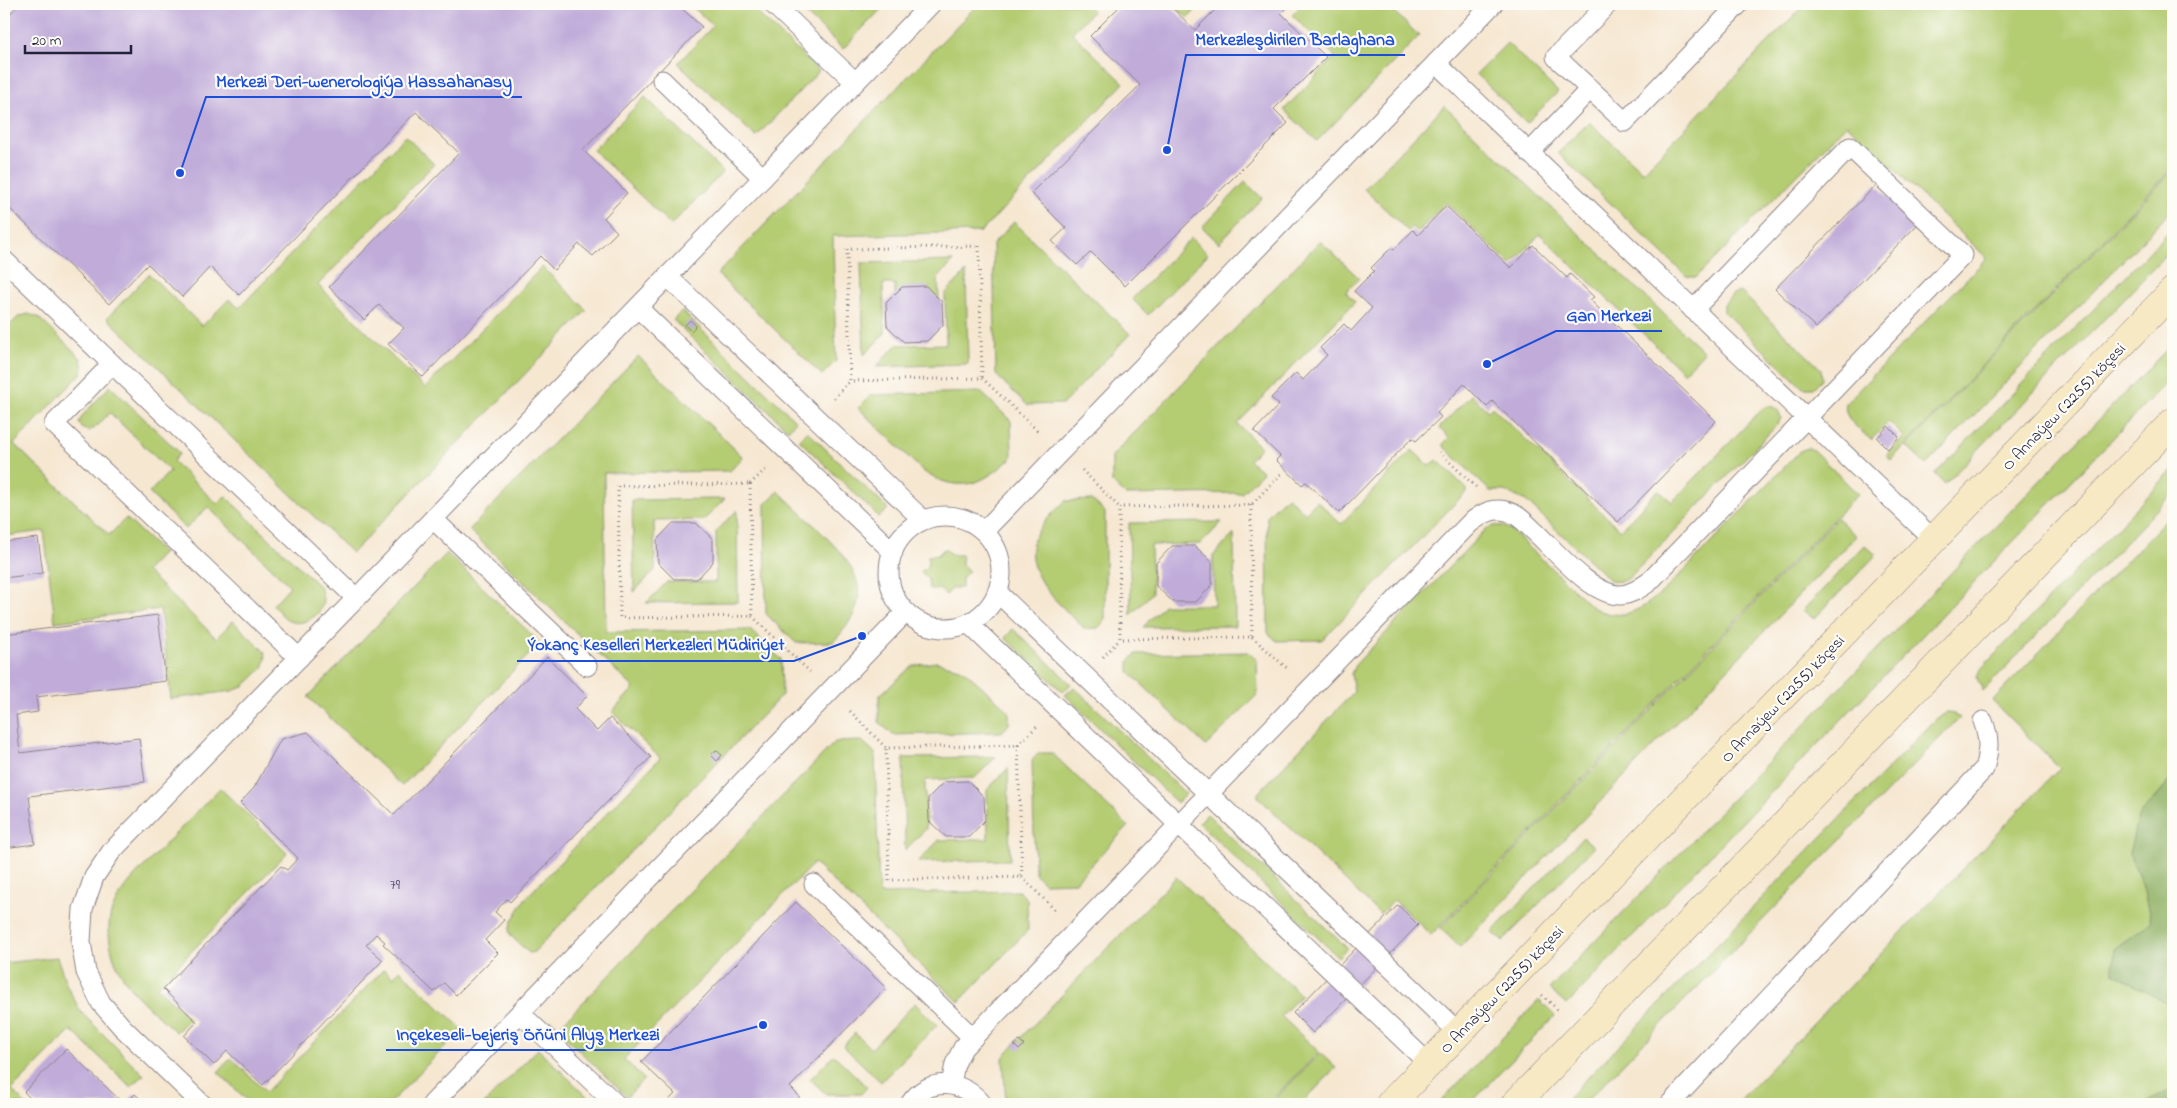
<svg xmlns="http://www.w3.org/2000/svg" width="2177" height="1108" viewBox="0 0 2177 1108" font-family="'Indie Flower',sans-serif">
<rect width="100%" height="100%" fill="#fdfcf7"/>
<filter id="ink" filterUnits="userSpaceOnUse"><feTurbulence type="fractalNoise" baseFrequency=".02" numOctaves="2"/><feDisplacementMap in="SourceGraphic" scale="10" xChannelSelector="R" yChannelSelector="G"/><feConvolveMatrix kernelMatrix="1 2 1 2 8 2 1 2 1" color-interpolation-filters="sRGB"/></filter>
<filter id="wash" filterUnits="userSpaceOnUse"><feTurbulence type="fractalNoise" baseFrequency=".0096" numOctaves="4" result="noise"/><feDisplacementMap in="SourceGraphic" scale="20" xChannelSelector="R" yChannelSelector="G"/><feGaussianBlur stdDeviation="1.12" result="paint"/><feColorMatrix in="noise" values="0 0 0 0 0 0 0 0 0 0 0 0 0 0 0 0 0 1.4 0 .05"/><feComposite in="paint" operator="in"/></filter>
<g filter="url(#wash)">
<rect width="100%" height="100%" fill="#f6e7d1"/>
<!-- green -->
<g fill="#b4cc72" stroke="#6b7756">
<path d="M690,4H748L819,71L756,137L678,63L713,26Z"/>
<path d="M796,4H844L851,11L858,4H881L884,6L843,49Z"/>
<path d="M978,4H1086L1093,11L1072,33L1124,83L981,232L833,236L836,361L822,375L717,274Z"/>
<path d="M1172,4H1202L1188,18Z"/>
<path d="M1303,4H1386L1419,36L1317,141L1284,110L1335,56L1292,15Z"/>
<path d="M1805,4H2173V168L1891,460L1887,455L1904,437L1889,422L1871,440C1861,430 1842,419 1846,403L1987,258L1847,124L1696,278L1686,276L1558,153L1589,122L1643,172Z"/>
<path d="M1507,43L1558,92L1527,123L1476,74Z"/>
<path d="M645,97L723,172L671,225L593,150Z"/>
<path d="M1444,106L1704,352L1684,373L1540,234L1511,265L1446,203L1418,232L1413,227L1408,231L1364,189Z"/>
<path d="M405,136L434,164L318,285L425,388L542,267L587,310L352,553L107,318L149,274L202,326L229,299L239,308Z"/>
<path d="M2173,170V209L1926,465L1906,446Z"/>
<path d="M1245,182L1262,198L1219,243L1202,227Z"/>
<path d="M1014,222L1130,334L1063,404L1027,405L996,375L993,244Z"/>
<path d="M2173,227V248L1945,484L1935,474Z"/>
<path d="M1191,238L1208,254L1148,315L1132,299Z"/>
<path d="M1320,241L1359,278L1346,292L1355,302L1237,424L1261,447L1249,460L1263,472L1242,493L1125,495L1112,483V456Z"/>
<path d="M954,261L938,278L940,322H895V284H883L885,333L864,355L861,263Z"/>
<path d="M966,272L968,364L876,367L897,345L946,344L945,294Z"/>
<path d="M1738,292L1742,293L1821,369L1822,379L1813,388H1803L1724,312V304L1733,294Z"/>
<path d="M682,311L796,421L788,430L673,320Z"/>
<path d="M28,314L38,317L80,357L83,368L80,375L14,444L109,535L126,518L163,553L146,571L216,638L233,621L265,652L266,658L263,668L243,687L232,691L171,699L160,609L55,622L44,531L5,536L4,332L18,317Z"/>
<path d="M2173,343V376L1566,1005L1549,989Z"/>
<path d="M638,356L743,457L730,471L604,473L606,632L750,630L781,659L782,695L534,952L529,953L511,936L509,931L512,921L525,899L660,758L612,712L634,688L469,530Z"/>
<path d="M110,386L180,453L173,461L217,504L225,496L320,587C322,593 324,600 322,606C317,618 302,626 290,621C283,618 278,610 273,605L290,586L208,507L186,529L149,493L170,471L110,413L95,428L88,431L82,428L79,423L82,416Z"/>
<path d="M981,392L1011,421L1012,457C984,485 959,494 924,472L858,408L871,395Z"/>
<path d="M1471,395L1488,411L1492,407L1620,530L1658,490L1672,502L1762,409L1768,406C1777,407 1779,410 1781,418L1778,424L1629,578C1623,582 1615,583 1609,579L1526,501L1504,491H1490L1442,445L1449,438L1439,428Z"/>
<path d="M807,431L888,509L879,517L799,440Z"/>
<path d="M1807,448L1813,450L1858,494L1431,935L1394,900L1380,914L1258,797V793L1354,692L1351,674L1355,665L1486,529C1495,524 1502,525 1511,530L1591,606C1623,627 1649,605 1672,583L1800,451Z"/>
<path d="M1412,450L1430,466L1437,460L1467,489V491L1322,640L1277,641L1268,633L1267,516L1287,496L1305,513L1317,501L1341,524Z"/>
<path d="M2173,470V493L1983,691L1977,678L1979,671Z"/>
<path d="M778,491C792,504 806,518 820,531C859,569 877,597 833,642L796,643L766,614L765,504Z"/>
<path d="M725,499L704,520L654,521L655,570L634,592L632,500Z"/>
<path d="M1092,500L1105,512V621L1098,628L1085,629C1062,606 1016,571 1037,533C1044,521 1055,511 1065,501Z"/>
<path d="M737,510L738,602L646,603L667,582H716V532Z"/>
<path d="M2173,513V777L2138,817L2129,854L2143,887L2151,922L2114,949L2113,973L2173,1007V1089L2143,1104H1736L2060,768L1992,701Z"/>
<path d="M1837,518L1856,536L1460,947L1440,928Z"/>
<path d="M1222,522L1201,544L1151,545L1152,593L1131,615L1129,523Z"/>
<path d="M1234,534L1235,626L1143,627L1164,605H1214L1213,556Z"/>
<path d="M1865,545L1876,555L1814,619L1803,610Z"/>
<path d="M945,548L952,555H962V565L969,571L962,578V588H952L946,595L939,589H929L928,579L921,572L928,565V556L938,555Z"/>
<path d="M447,553L540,643L402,786L308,697Z"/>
<path d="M1013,629L1071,684L1063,692L1005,638Z"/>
<path d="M1248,652L1257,660L1258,694L1206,746L1129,672V661L1136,654Z"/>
<path d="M936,662L960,668L968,674L1009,711V724L1002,732L893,735L879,722V696L912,666Z"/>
<path d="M1074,687L1186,794L1177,803L1065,695Z"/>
<path d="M1947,713L1954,714L1960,717L1584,1104H1562L1937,718Z"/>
<path d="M862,741L875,753L879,894L1019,891L1027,899L1028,930L959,1002L814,863L624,1059L644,1079L627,1097L557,1029L835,742Z"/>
<path d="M1039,753H1052L1128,826L1075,882L1044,883L1035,874L1032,760Z"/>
<path d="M996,757L975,778L925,780L926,829L905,850L903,758Z"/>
<path d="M1008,768L1010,860L918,862L939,840L988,839L987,790Z"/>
<path d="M220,788L287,853L157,987L190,1019L176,1032C158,1015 136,999 123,977C111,959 104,928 113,908C122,886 140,871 156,854C177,832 199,810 220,788Z"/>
<path d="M1207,814L1347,948L1338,957L1199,823Z"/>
<path d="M1583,837L1594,847L1503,941L1492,932Z"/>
<path d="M1176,877L1301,995L1281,1016L1319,1052L1268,1104H1006L1003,1058L1008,1051Z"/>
<path d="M57,957L67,986L81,1012L144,1075L131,1087L71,1030L12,1090L26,1104H4V963Z"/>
<path d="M384,969L393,977L400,970L462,1029L389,1104H251L218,1072L231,1058L266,1092Z"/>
<path d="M1539,1000L1555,1016L1470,1104H1438Z"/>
<path d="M915,1003L937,1025L881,1082L843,1046L855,1033L871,1049Z"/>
<path d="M538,1049L595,1104H484Z"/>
<path d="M1320,1053L1336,1068L1301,1104H1270Z"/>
<path d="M834,1055L867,1087L861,1094H826L810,1079Z"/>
</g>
<!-- forest -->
<g fill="#8fb064" stroke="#586950">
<path d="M2173,777V1007L2113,973L2114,949L2151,922L2143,887L2129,854L2138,817Z"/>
<path d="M2173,1089V1104H2143Z"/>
</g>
<g id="blocks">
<!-- building -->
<g fill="#c0abd9">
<path d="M19,4H645L650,8L655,4H677L702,27L583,150L627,193L604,218L617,232L593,256L579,244L554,270L540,256L423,377L388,344L404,328L379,305L364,320L329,287L459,153L416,112L239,295L210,267L182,297L148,264L109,304L4,203V20Z"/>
<path d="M1122,4H1168L1195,30L1221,4H1262L1265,7L1269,4H1290L1281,13L1326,57L1274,109L1288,123L1125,286L1091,252L1077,265L1052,241L1066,228L1031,193L1140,85L1090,36Z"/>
<path d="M1876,185L1917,225L1816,328L1775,289Z"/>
<path d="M1446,206L1511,268L1533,245L1567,278L1570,274L1594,297L1590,300L1716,421L1618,522L1492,401L1487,407L1464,384L1437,413L1441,417L1416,441L1412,438L1339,513L1306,482L1302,485L1276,460L1280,456L1254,431L1279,405L1271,398L1296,373L1303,380L1327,355L1320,348L1344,324L1351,331L1372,308L1354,291L1374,271L1371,268L1391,248L1394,250L1413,230L1418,235Z"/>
<path d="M926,286L942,302L943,325L927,341L904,342L887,326L886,303L902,287Z"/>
<path d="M690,320L696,326L691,331L685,325Z"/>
<path d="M1888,426L1899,437L1888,449L1877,438Z"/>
<path d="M673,523H696L713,539V562L697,579H674L658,563L657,540Z"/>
<path d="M38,538L43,573L4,578V542Z"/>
<path d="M1172,546H1195L1212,562V585L1196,602H1173L1156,586V563Z"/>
<path d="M158,615L166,681L36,697L38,712L16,715L20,753L139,738L145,782L29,796L35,844L4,848V634Z"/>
<path d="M547,657L587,696L575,709L597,731L610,718L651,757L510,902L507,899L495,912L504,920L485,940L498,953L456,995L444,983L434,992L383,944L385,942L376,934L366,945L383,960L263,1085L227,1051L214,1065L184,1036L197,1022L163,989L281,866L287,870L298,858L240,803L254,788L281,739L308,732L394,815Z"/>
<path d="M716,750L722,755L717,761L711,755Z"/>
<path d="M968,781L984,797L985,820L969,837H946L929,821L928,798L944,782Z"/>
<path d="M796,902L886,988L790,1087L799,1096V1104H665L675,1094L641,1062Z"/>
<path d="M1398,905L1418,925L1313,1033L1293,1013Z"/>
<path d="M1019,1041L1024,1045L1019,1050L1014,1045Z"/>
<path d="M66,1049L124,1104H36L24,1092Z"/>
<path d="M135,1094L146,1104H125Z"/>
</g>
</g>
</g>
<g filter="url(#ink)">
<use href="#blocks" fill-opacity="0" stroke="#8c8486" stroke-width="1"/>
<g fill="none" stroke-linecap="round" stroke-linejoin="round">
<!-- lane casing -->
<g stroke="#8c8486" stroke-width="21">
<g id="lane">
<path d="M773,4L855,82"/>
<path d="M1608,4L1556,57L1625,122L1739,4"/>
<path d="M1436,63L1934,540"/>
<path d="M662,80L763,178"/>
<path d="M1529,153L1590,89"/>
<path d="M4,260L356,598"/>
<path d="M667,276L923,520"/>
<path d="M638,308L893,552"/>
<path d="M112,364L54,424L299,658"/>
<circle cx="945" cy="572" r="56"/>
<path d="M433,519L587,666"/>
<path d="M984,531L1493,4"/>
<path d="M997,592L1459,1033"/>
<path d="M968,623L1429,1064"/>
<path d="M814,884L973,1038"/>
<path d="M520,1013L616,1104"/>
<path d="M951,1084L955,1064L963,1048L1470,523C1478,517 1487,510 1497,510C1512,509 1523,520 1533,530C1554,549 1592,596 1621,595C1632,594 1640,588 1649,582L1963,255L1850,147L1693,310"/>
<path d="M202,1104L122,1027L101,1003L86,972L81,942L83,909L94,877L111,852L931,4"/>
<path d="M432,1104L906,612"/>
<path d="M910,1104C927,1076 964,1080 982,1104"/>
<path d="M1670,1104L1984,769C1989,751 1990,739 1983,721"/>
</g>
</g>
<!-- secondary casing -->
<g stroke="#8c8486" stroke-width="29">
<g id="secondary">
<path d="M1390,1104L2173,291"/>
<path d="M1515,1104L2173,422"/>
</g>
</g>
<!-- path -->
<g stroke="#8c8486" stroke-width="3" stroke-dasharray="1 4" stroke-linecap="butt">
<path d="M979,246L982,378L850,381L847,249Z"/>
<path d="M982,378L1040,433"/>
<path d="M834,398L850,381"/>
<path d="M1439,452L1476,487"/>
<path d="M1082,470L1119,507"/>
<path d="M750,484L752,616L620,618L618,486Z"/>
<path d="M750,484L766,469"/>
<path d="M1251,505L1252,637L1120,639L1119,507L1251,505L1282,473"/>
<path d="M752,616L810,672"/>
<path d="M1252,637L1289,670"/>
<path d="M1103,657L1120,639"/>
<path d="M850,711L886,748"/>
<path d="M1018,745L1022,877L889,880L886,748Z"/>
<path d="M1018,745L1037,726"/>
<path d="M1022,877L1057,912"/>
<path d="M1542,995L1560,1012"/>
<path d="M826,1099V1104"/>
</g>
<!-- lane -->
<use href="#lane" stroke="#fff" stroke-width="19"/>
<!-- secondary -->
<use href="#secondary" stroke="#f7e9c3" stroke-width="28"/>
</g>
</g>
<g text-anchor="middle" stroke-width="4.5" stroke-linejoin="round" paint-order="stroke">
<!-- number labels -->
<g font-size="14" fill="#4a4462">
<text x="395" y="889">79</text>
</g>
<!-- street labels -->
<g font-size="16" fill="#22223b" stroke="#fdfcf7">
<text transform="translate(2063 406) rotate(-46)" y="6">O Annaýew (2255) köçesi</text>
<text transform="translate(1782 698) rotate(-46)" y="6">O Annaýew (2255) köçesi</text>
<text transform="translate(1501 989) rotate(-46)" y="6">O Annaýew (2255) köçesi</text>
</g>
</g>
<!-- callouts -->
<path fill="none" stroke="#1d4ed8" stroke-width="2" d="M1167 150L1186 55H1405M180 173L206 97H522M1487 364L1556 331H1662M862 636L794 661H517M763 1025L670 1050H386"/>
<g fill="#1d4ed8" stroke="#fdfcf7" stroke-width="2">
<circle cx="1167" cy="150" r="5"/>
<circle cx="180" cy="173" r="5"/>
<circle cx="1487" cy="364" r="5"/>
<circle cx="862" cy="636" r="5"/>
<circle cx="763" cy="1025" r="5"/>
</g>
<g font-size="18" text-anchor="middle" font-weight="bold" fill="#1d4ed8" stroke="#fdfcf7" stroke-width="4.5" stroke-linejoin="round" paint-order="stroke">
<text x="1295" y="45">Merkezleşdirilen Barlaghana</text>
<text x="364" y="87">Merkezi Deri-wenerologiýa Hassahanasy</text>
<text x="1609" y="321">Gan Merkezi</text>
<text x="656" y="650">Ýokanç Keselleri Merkezleri Müdiriýet</text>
<text x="528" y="1040">Inçekeseli-bejeriş Öňüni Alyş Merkezi</text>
</g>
<!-- margin -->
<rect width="2177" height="1108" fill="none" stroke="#fdfcf7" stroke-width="20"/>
<!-- scale -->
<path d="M25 45v8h106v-8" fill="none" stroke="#22223b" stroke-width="2.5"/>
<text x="32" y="45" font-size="15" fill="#22223b" stroke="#fdfcf7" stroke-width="4" paint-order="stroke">20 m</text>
</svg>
